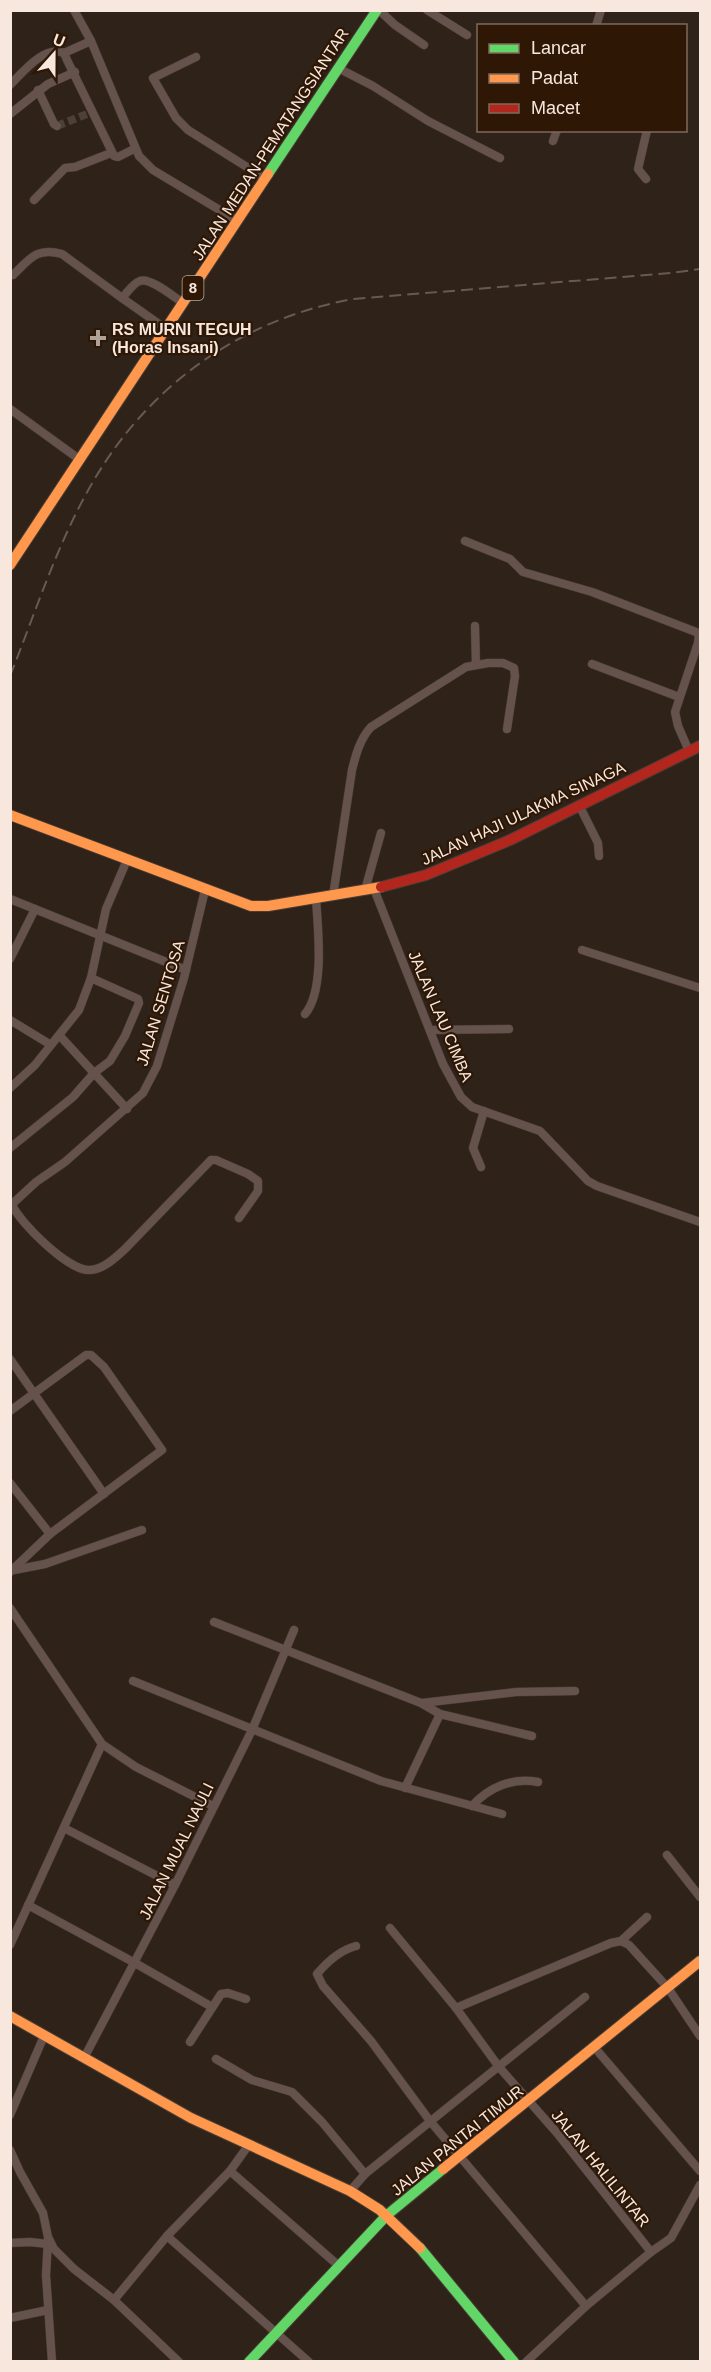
<svg xmlns="http://www.w3.org/2000/svg" width="711" height="2372" viewBox="0 0 711 2372" font-family="Helvetica,sans-serif">
<rect width="100%" height="100%" fill="#2f2219"/>
<g fill="none" stroke-linecap="round" stroke-linejoin="round">
<!-- street-tunnel -->
<path stroke="#4d4036" stroke-width="8" stroke-dasharray="8 4" stroke-linecap="butt" d="M57,126L87,114"/>
<!-- street casing -->
<g stroke="#493e36" stroke-width="9">
<g id="street">
<path d="M74,10L91,41L139,156L153,170L238,221"/>
<path d="M379,10L395,25L424,45"/>
<path d="M427,10L467,35"/>
<path d="M596,26L601,10"/>
<path d="M91,41L64,53L67,60L114,156L118,157L134,149"/>
<path d="M196,57L153,78L176,118L188,130L266,179"/>
<path d="M338,68L373,86L428,121L500,158"/>
<path d="M10,85C23,72 44,45 64,53"/>
<path d="M38,90L54,124L57,126"/>
<path d="M10,114L48,84L75,72"/>
<path d="M553,141L557,130"/>
<path d="M646,179L638,169L647,130"/>
<path d="M34,200L65,168L75,167L111,153"/>
<path d="M13,275C30,259 36,247 62,254L122,298C127,293 133,283 140,281C150,277 174,297 183,303"/>
<path d="M122,298L166,329"/>
<path d="M10,409L79,459"/>
<path d="M465,541L510,559L523,572L592,592L696,632L699,635L698,643L675,712L678,726L689,751"/>
<path d="M475,626L476,665"/>
<path d="M592,664L679,697"/>
<path d="M579,805L598,843L599,856"/>
<path d="M374,889L443,1064L461,1097L472,1107L540,1131L588,1181L597,1186L700,1222"/>
<path d="M365,890L381,833"/>
<path d="M333,896L352,770C356,754 360,739 371,727L466,667L488,663H503L514,668L515,676L507,729"/>
<path d="M10,899L186,970"/>
<path d="M582,950L700,988"/>
<path d="M10,959L35,909"/>
<path d="M305,1014C325,991 318,928 316,899"/>
<path d="M10,1020L51,1045"/>
<path d="M430,1030L509,1029"/>
<path d="M60,1036L127,1109"/>
<path d="M10,1088L35,1065L79,1010L91,978L106,909L127,860"/>
<path d="M10,1148L73,1097L94,1073L110,1061L125,1036L139,1003L138,999L91,978"/>
<path d="M481,1167L473,1148L484,1111"/>
<path d="M12,1205C21,1224 69,1271 89,1270C103,1270 115,1258 125,1249L211,1160H216L248,1174L258,1181V1191L239,1218"/>
<path d="M10,1206L36,1182L65,1162L143,1093L157,1066L184,978L205,890"/>
<path d="M10,1359L104,1494"/>
<path d="M10,1411L86,1355H91L104,1367L162,1450L50,1534L10,1572"/>
<path d="M10,1483L50,1534"/>
<path d="M14,1570L45,1564L142,1530"/>
<path d="M10,1608L102,1744L136,1767L213,1806"/>
<path d="M214,1622L421,1703L440,1714L532,1736"/>
<path d="M133,1681L381,1781L502,1814"/>
<path d="M422,1703L516,1692L575,1691"/>
<path d="M405,1788L440,1714"/>
<path d="M472,1806C489,1787 513,1777 538,1782"/>
<path d="M64,1828L175,1885"/>
<path d="M667,1855L700,1897"/>
<path d="M28,1905L135,1963L212,2007"/>
<path d="M390,1928L456,2008L499,2067L557,2133L651,2252"/>
<path d="M621,1941L647,1917"/>
<path d="M10,1945L102,1744"/>
<path d="M356,1946C341,1950 327,1962 317,1974L323,1986L371,2041L430,2121L586,2306"/>
<path d="M456,2008L611,1943L621,1941L629,1945L668,1988L700,2036"/>
<path d="M190,2042L221,1994L228,1993L246,1999"/>
<path d="M595,2048L700,2171"/>
<path d="M84,2058L175,1885L252,1730L294,1630"/>
<path d="M216,2059L252,2080L292,2092L322,2122L365,2174"/>
<path d="M10,2115L44,2036"/>
<path d="M10,2150L20,2172L43,2213L48,2237L54,2249L74,2269L114,2300L179,2362"/>
<path d="M230,2171L339,2266"/>
<path d="M350,2191L365,2174L585,1997"/>
<path d="M167,2236L309,2362"/>
<path d="M48,2239L46,2275L52,2362"/>
<path d="M10,2243L30,2242L48,2244"/>
<path d="M114,2300L167,2236L230,2171L248,2146"/>
<path d="M10,2318L48,2310"/>
<path d="M526,2362L586,2306L651,2252L671,2238L700,2185"/>
</g>
</g>
<!-- fast casing -->
<g stroke="#493e36" stroke-width="12">
<g id="fast">
<path d="M268,174L377,10"/>
<path d="M420,2248L514,2362"/>
<path d="M249,2362L387,2215L443,2169"/>
</g>
</g>
<!-- slow casing -->
<g stroke="#493e36" stroke-width="12">
<g id="slow">
<path d="M10,565L268,174"/>
<path d="M10,815L251,906H268L381,887"/>
<path d="M10,2016L191,2118L350,2191L380,2210L420,2248"/>
<path d="M443,2169L700,1961"/>
</g>
</g>
<!-- jam casing -->
<g stroke="#493e36" stroke-width="12">
<path id="jam" d="M381,887L426,875L510,840L700,746"/>
</g>
<!-- street -->
<use href="#street" stroke="#65524d" stroke-width="8"/>
<!-- fast -->
<use href="#fast" stroke="#63d668" stroke-width="10"/>
<!-- slow -->
<use href="#slow" stroke="#ff974d" stroke-width="10"/>
<!-- jam -->
<use href="#jam" stroke="#b3261e" stroke-width="10"/>
<!-- rail -->
<path stroke="#685954" stroke-width="2" stroke-dasharray="12 6" stroke-linecap="butt" d="M10,676C36,611 58,541 94,480C151,383 243,319 353,299L671,273L700,269"/>
</g>
<!-- markers -->
<path fill="#b1a298" stroke="#2e1705" stroke-width="2" d="M95 329h6v6h6v6h-6v6h-6v-6h-6v-6h6z"/>
<g text-anchor="middle" stroke-width="4.5" stroke-linejoin="round" paint-order="stroke">
<!-- shield labels -->
<rect fill="#2e1705" stroke="#bba99c" stroke-width="1.5" x="182.5" y="276" width="21" height="24" rx="4.5"/>
<g font-size="15" font-weight="bold" fill="#f7e7dc">
<text x="193" y="293">8</text>
</g>
<!-- street labels -->
<g font-size="16" fill="#f7e7dc" stroke="#2e1705">
<text transform="translate(270 144) rotate(-57)" y="6">JALAN MEDAN-PEMATANGSIANTAR</text>
<text transform="translate(523 813) rotate(-25)" y="6">JALAN HAJI ULAKMA SINAGA</text>
<text transform="translate(160 1003) rotate(-73)" y="6">JALAN SENTOSA</text>
<text transform="translate(441 1016) rotate(67)" y="6">JALAN LAU CIMBA</text>
<text transform="translate(176 1851) rotate(-64)" y="6">JALAN MUAL NAULI</text>
<text transform="translate(457 2140) rotate(-39)" y="6">JALAN PANTAI TIMUR</text>
<text transform="translate(601 2168) rotate(51)" y="6">JALAN HALILINTAR</text>
</g>
<!-- poi labels -->
<g font-size="16" font-weight="bold" fill="#f7e7dc" stroke="#2e1705" text-anchor="start">
<text x="112" y="335">RS MURNI TEGUH<tspan x="112" dy="18">(Horas Insani)</tspan></text>
</g>
</g>
<!-- border -->
<rect width="711" height="2372" fill="none" stroke="#f7e7dc" stroke-width="24"/>
<!-- legend -->
<rect x="477" y="24" width="210" height="108" fill="#2e1705" stroke="#7e6a5b" stroke-width="1.5"/>
<rect x="489" y="44" width="30" height="9" fill="#63d668" stroke="#7e6a5b" stroke-width="1.5"/>
<text x="531" y="54" font-size="18" fill="#f7e7dc">Lancar</text>
<rect x="489" y="74" width="30" height="9" fill="#ff974d" stroke="#7e6a5b" stroke-width="1.5"/>
<text x="531" y="84" font-size="18" fill="#f7e7dc">Padat</text>
<rect x="489" y="104" width="30" height="9" fill="#b3261e" stroke="#7e6a5b" stroke-width="1.5"/>
<text x="531" y="114" font-size="18" fill="#f7e7dc">Macet</text>
<!-- north arrow -->
<g transform="translate(54 54) rotate(21)" stroke="#2e1705" stroke-width="4.5" paint-order="stroke">
<path d="M0-4.5L10 22L0 15L-10 22Z" fill="#f7e7dc"/>
<text y="-9" font-size="16" font-weight="bold" text-anchor="middle" fill="#f7e7dc">U</text>
</g>
</svg>
